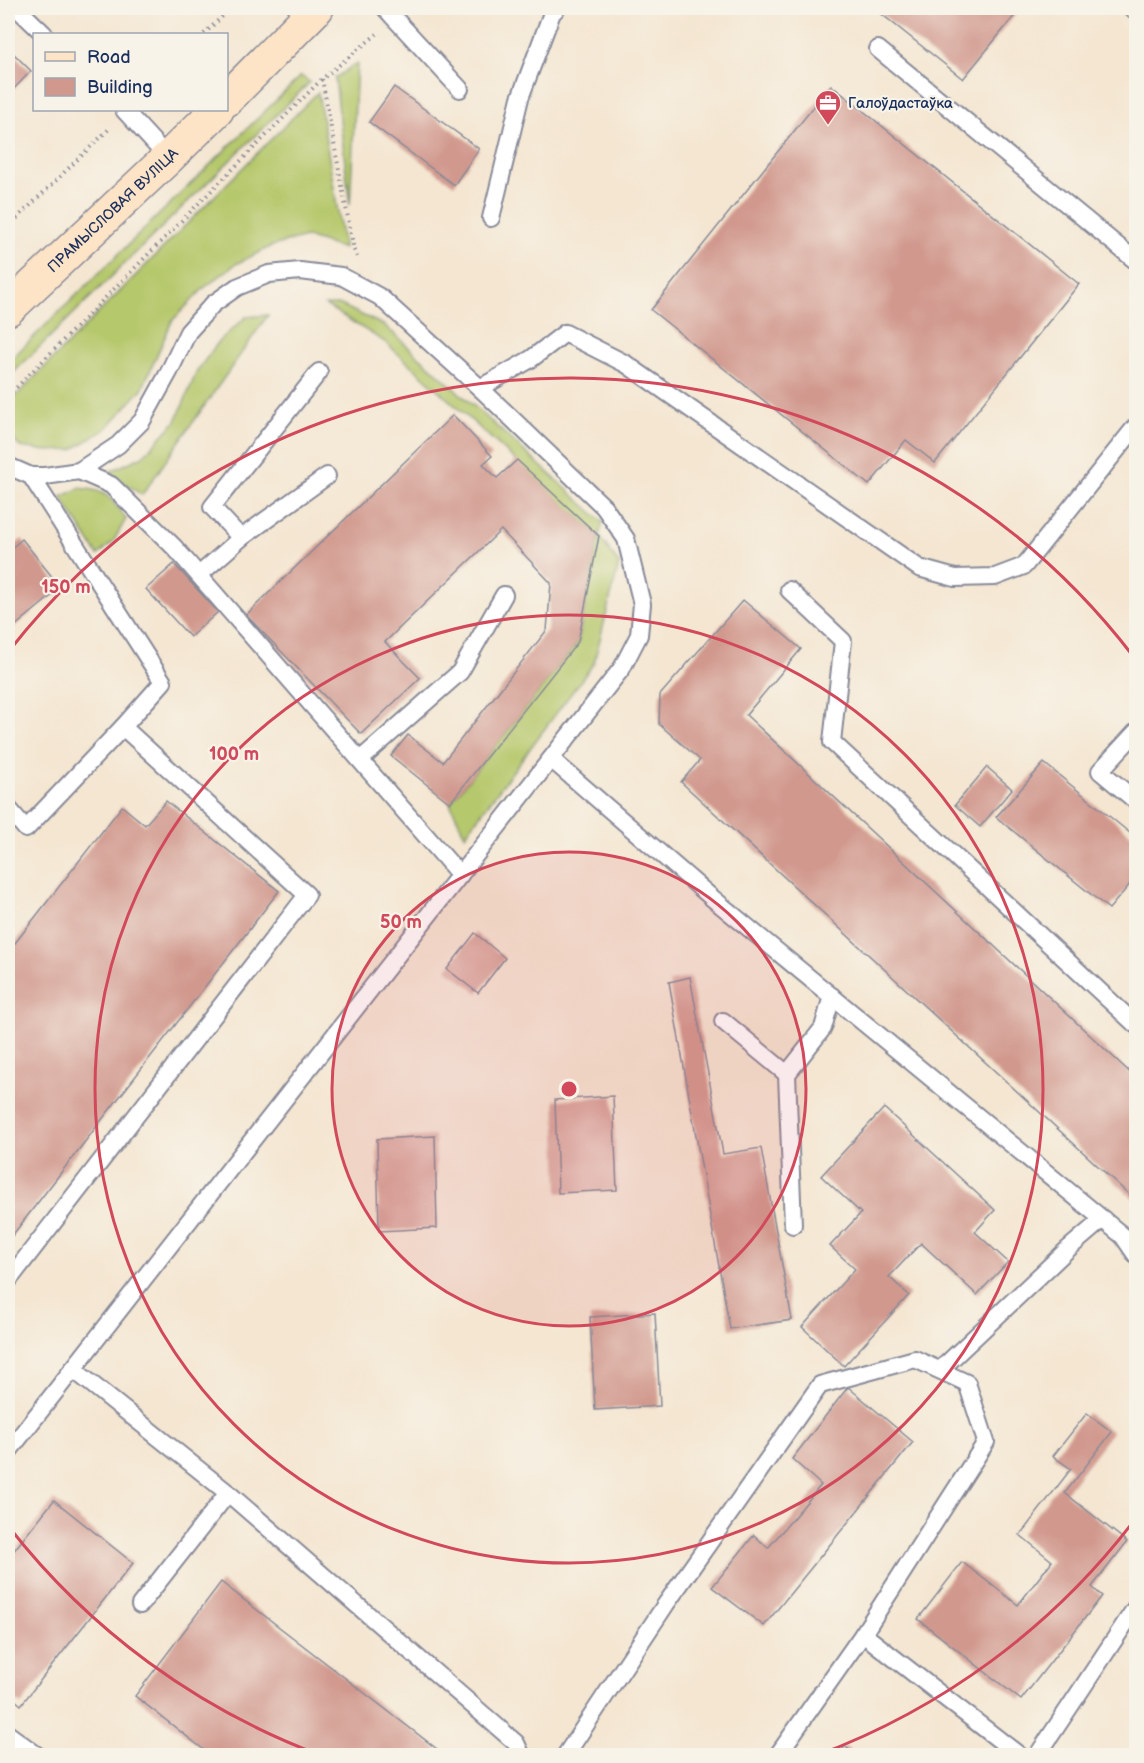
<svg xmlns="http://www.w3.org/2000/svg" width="1144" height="1763" viewBox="0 0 1144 1763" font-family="'Balsamiq Sans',sans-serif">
<rect width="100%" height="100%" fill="#f7f3e8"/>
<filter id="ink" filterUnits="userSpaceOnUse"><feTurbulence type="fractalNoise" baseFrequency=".0167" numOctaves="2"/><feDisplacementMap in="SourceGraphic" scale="12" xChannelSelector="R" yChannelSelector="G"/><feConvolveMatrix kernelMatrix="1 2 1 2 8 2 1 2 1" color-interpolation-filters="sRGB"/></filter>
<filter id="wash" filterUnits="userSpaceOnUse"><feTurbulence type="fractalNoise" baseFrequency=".008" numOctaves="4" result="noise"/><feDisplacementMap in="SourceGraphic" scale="24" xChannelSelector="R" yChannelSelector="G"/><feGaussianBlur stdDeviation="1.35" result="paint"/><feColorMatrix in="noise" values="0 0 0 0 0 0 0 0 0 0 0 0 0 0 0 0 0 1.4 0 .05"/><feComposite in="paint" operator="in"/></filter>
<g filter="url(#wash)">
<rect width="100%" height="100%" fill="#f4e6d1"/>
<!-- grass -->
<g fill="#b6c86c" stroke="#687c65" stroke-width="1.5">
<path d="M357,63L350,205L335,78Z"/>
<path d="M301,76L310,82L8,378V362Z"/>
<path d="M318,92L344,249L306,237L272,246L236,264L204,288L172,321L142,389L105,430L72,450L47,451L20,447L8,434V404Z"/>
<path d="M325,305H341L385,326L603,522L599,536L619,564L594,663L465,835L450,803L578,642L599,536L385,342Z"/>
<path d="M268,315L142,495L109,472L143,456L176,421L197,371L219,341L246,317Z"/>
<path d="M80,488C107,490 111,498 126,519L113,542L98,555L61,497Z"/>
</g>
<g id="blocks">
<!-- building -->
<g fill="#d1998e">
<path d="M874,8H1021L963,79Z"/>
<path d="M1117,8H1136V23Z"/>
<path d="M8,48L31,71L8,95Z"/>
<path d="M831,85L1079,284L935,463L906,440L869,485L651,310Z"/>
<path d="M394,87L479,149L454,185L369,122Z"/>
<path d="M453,415L492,456L483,464L497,478L517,460L599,536L578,642L450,803L391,756L408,735L443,762L547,630L551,583L501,530L385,642L420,678L361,734L246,615Z"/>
<path d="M22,539L61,588L8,632V551Z"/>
<path d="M174,564L218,612L190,637L146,589Z"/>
<path d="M743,600L801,649L746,715L1136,1078V1201L681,782L700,760L659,724L660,695Z"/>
<path d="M1044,763L1136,838V877L1109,909L996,817Z"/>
<path d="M987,767L1012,789L980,827L955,805Z"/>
<path d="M166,801L279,891L8,1241V952L122,806L145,825Z"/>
<path d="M475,933L505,958L478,993L447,969Z"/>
<path d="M690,977L723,1154L761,1148L792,1320L730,1329L669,982Z"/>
<path d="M613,1096L617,1190L558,1193L555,1100Z"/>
<path d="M884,1108L995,1210L975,1232L1008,1262L977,1295L921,1243L889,1277L909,1295L844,1366L802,1327L855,1269L830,1246L861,1213L821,1176Z"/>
<path d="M435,1136L437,1228L379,1231L377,1139Z"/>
<path d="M655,1313L660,1406L595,1410L590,1317Z"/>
<path d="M848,1387L913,1442L764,1626L712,1587L754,1535L768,1548L821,1485L792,1459Z"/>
<path d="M1087,1413L1112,1432L1065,1493L1127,1542L1092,1587L1102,1596L1021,1700L918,1619L962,1562L1018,1605L1052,1561L1020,1535L1071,1469L1053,1456Z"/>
<path d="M54,1500L133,1563L21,1705L8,1694V1558Z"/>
<path d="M221,1582L446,1756H212L135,1696Z"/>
<path d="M845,1746L856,1756H838Z"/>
</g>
</g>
</g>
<g filter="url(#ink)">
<use href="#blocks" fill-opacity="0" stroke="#888a98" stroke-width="1.5"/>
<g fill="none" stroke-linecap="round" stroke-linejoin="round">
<!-- lane casing -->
<g stroke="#888a98" stroke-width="20">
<g id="lane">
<path d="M17,8L44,34"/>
<path d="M385,8L460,89"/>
<path d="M878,49L1136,261"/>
<path d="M124,110L168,158"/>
<path d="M491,218L520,98L552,13L557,8"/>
<path d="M480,388L531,359L565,333L626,364L919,568L955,578L995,577L1024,566L1136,426"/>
<path d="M8,466L31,476H45L79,471L118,445L142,421L169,372L188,332L213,304L237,287L269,274L300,271L341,276L380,297L480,388L604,507L626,539L642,604L639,635L622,668L8,1452"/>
<path d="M79,471L111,485L175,548L460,875"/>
<path d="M241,538L212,507L319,372"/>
<path d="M199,575L241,538L327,476"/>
<path d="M789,590L843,641L832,742L1136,1025"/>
<path d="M1136,732L1100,771L1136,801"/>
<path d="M551,759L711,897L1123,1236L1136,1255"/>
<path d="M360,760L460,672L504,595"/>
<path d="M8,808L26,829L123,727"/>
<path d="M723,1021L787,1074"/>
<path d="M793,1225L787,1074L823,1028L832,996"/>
<path d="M8,1281L307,895L123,727L163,682L31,476"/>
<path d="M73,1369L228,1493L516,1743L522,1756"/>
<path d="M940,1370L1068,1249L1103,1219"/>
<path d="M140,1605L228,1493"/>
<path d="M863,1634L1020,1756"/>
<path d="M8,1734L38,1756"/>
<path d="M565,1756L666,1604L820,1385L915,1359L967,1383L986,1442L863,1634L777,1756"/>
<path d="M1037,1756L1136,1607"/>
</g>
</g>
<!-- secondary casing -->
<g stroke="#888a98" stroke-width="36">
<g id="secondary">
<path d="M226,100L317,8"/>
<path id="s1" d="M8,309L168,158L217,110"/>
</g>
</g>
<!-- path -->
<g stroke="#888a98" stroke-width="4" stroke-dasharray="1.5 4.5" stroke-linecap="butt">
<path d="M204,34L231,8"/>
<path d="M322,79L354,250L357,257"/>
<path d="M8,227L109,129"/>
<path d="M8,396L322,79L377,34"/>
</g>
<!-- lane -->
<use href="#lane" stroke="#fff" stroke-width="16"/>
<!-- secondary -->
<use href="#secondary" stroke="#fee4c6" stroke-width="33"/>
</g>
</g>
<!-- distance rings -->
<circle cx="569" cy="1089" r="237" fill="#d1495b" fill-opacity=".12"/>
<g fill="none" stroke="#d1495b" stroke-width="3">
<circle cx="569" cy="1089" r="237"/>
<circle cx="569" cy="1089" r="474"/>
<path d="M1133 1522A711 711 0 0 1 818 1755M320 1755A711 711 0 0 1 9 1527M9 651A711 711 0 0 1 1133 656"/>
</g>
<!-- icons -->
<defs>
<g id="office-pin" transform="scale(1.35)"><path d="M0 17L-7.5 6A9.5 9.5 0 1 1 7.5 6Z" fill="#d1495b" stroke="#f7f3e8"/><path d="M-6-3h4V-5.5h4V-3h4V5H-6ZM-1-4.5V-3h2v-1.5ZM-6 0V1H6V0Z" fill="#fff"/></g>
</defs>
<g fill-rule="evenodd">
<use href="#office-pin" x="828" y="103"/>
</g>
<g text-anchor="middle" stroke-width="4.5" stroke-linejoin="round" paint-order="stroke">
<!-- poi labels -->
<g font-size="15" fill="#1b2f5e" stroke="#f7f3e8" text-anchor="start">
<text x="848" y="108">Галоўдастаўка</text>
</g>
<!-- street labels -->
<g font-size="15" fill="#1b2f5e" stroke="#f7f3e8">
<text dy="5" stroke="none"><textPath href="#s1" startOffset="144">ПРАМЫСЛОВАЯ ВУЛІЦА</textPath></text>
</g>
</g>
<circle cx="569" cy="1089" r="9" fill="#d1495b" stroke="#f7f3e8" stroke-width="3"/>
<g font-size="18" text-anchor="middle" font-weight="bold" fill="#d1495b" stroke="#f7f3e8" stroke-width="4.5" stroke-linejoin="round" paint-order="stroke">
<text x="66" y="593">150 m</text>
<text x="234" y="760">100 m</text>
<text x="401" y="928">50 m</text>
</g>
<!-- margin -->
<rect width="1144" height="1763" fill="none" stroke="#f7f3e8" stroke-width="30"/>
<!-- legend -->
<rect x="33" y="33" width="195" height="78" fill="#f7f3e8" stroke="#9fa5b1" stroke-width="1.5"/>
<rect x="45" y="52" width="30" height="9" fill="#fee4c6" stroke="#9fa5b1" stroke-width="1.5"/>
<text x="87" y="63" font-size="18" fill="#1b2f5e">Road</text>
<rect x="45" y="78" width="30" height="18" fill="#d1998e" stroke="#9fa5b1" stroke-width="1.5"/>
<text x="87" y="93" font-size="18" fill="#1b2f5e">Building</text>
</svg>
